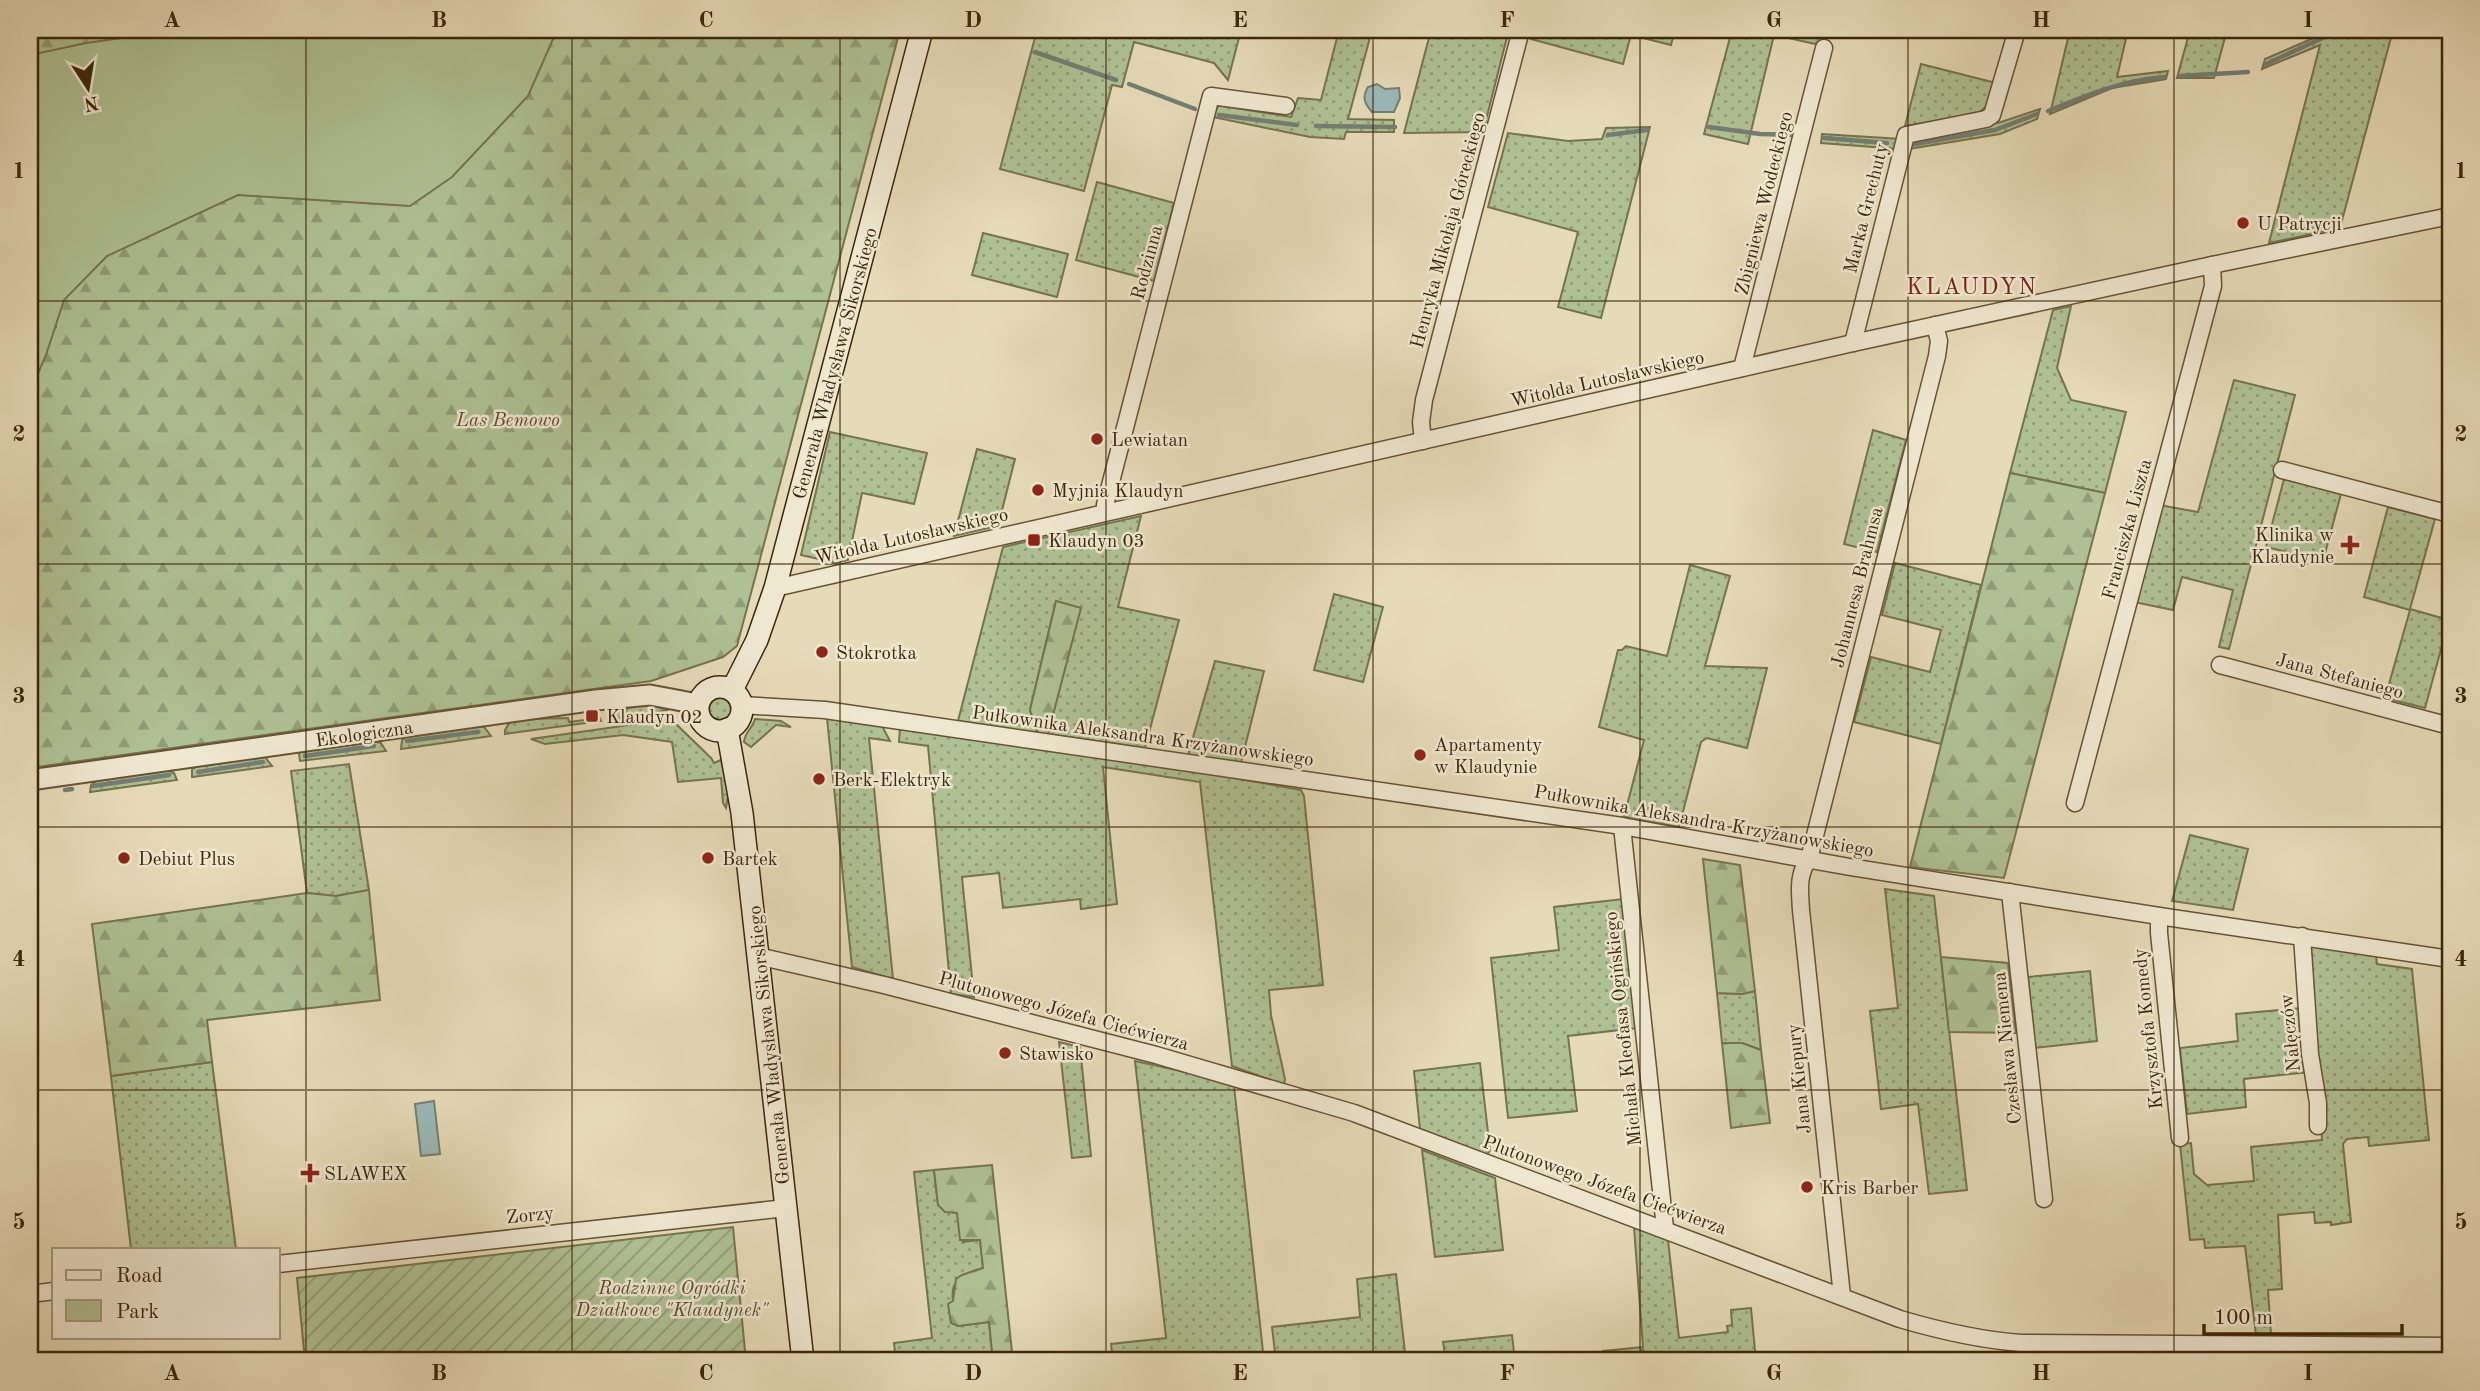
<svg xmlns="http://www.w3.org/2000/svg" width="2480" height="1391" viewBox="0 0 2480 1391" font-family="'Old Standard TT',serif">
<defs>
<pattern id="grass-dots" width="8" height="8" patternUnits="userSpaceOnUse" patternTransform="scale(1.75)"><rect width="8" height="8" fill="#afc194"/><path d="M2 2h.1M6 6h.1" fill="none" stroke="#909d77" stroke-width="1.8" stroke-linecap="round"/></pattern>
<pattern id="forest-firs" width="22" height="20" patternUnits="userSpaceOnUse" patternTransform="scale(1.75)"><rect width="22" height="20" fill="#afc194"/><path d="M5 1l3.5 6h-7zM16 11l3.5 6h-7z" fill="#909d77"/></pattern>
<pattern id="garden-furrows" width="10" height="10" patternUnits="userSpaceOnUse" patternTransform="scale(1.75)"><rect width="10" height="10" fill="#afc194"/><path d="M-1 1l2-2M0 10L10 0M9 11l2-2" fill="none" stroke="#909d77"/></pattern>
</defs>
<rect width="100%" height="100%" fill="#e6dbb8"/>
<filter id="stains"><feTurbulence type="fractalNoise" baseFrequency=".00286" numOctaves="4"/><feColorMatrix values="0 0 0 0 .2 0 0 0 0 .09 0 0 0 0 .02 0 0 0 .5 -.17"/></filter>
<radialGradient id="worn" r=".72"><stop offset=".6" stop-color="#630" stop-opacity="0"/><stop offset="1" stop-color="#630" stop-opacity=".3"/></radialGradient>
<!-- grass -->
<g fill="url(#grass-dots)" stroke="#76744e" stroke-width="2">
<path d="M1037,30H1241L1228,80L1214,63L1134,42L1122,87L1112,85L1084,191L1000,169Z"/>
<path d="M1339,30H1372L1348,119L1394,120V132H1346L1344,139L1310,137L1213,117L1218,106H1223L1291,117L1298,98L1321,100Z"/>
<path d="M1431,30H1513L1511,37H1507L1483,132L1404,133Z"/>
<path d="M1533,30H1675L1671,45L1631,35L1623,64L1531,39Z"/>
<path d="M1718,30L1774,35L1748,144L1704,134L1731,34Z"/>
<path d="M2070,30H2128L2117,77L2168,71L2166,79L2112,88L2050,114Z"/>
<path d="M2190,30H2227L2214,78H2177Z"/>
<path d="M2324,30H2393L2340,228L2269,243L2320,45L2262,69L2265,59L2323,34Z"/>
<path d="M1921,64L1996,83L1992,101L1978,114L1905,126Z"/>
<path d="M2040,109L2037,119L2000,134L1909,149L1913,139L2001,122Z"/>
<path d="M1650,127L1601,318L1558,307L1578,232L1488,207L1508,133L1568,141L1602,139L1606,128Z"/>
<path d="M1822,134L1901,139L1899,149L1821,143Z"/>
<path d="M1097,182L1174,203L1154,281L1076,260Z"/>
<path d="M983,233L1068,254L1057,297L972,275Z"/>
<path d="M2071,306L2057,368L2071,400L2126,412L2105,493L2010,473L2053,310Z"/>
<path d="M2234,380L2295,395L2229,649L2219,647L2233,590L2182,577L2173,610L2134,602L2159,505L2198,512Z"/>
<path d="M1873,430L1906,440L1877,552L1844,544Z"/>
<path d="M830,432L927,453L914,504L862,493L848,560L836,563L801,555Z"/>
<path d="M977,449L1015,459L998,526L954,536Z"/>
<path d="M2284,479L2341,494L2323,561L2266,547Z"/>
<path d="M2388,507L2435,519L2410,609L2449,620L2425,708L2385,698L2410,610L2364,597Z"/>
<path d="M1141,516L1118,607L1179,620L1145,748L1048,734L1080,608L1056,601L1030,710L1037,733L958,721L1003,547Z"/>
<path d="M1895,563L1981,585L1941,744L1854,722L1871,657L1930,672L1941,630L1882,615Z"/>
<path d="M1690,565L1730,576L1705,666L1767,668L1747,748L1707,738L1701,742L1679,827L1624,817L1644,740L1599,727L1618,650H1622L1626,646L1667,656Z"/>
<path d="M1334,594L1383,607L1363,682L1314,670Z"/>
<path d="M1215,661L1264,671L1241,763L1188,755Z"/>
<circle cx="719" cy="709" r="14"/>
<path d="M646,704L668,710L609,720L608,713Z"/>
<path d="M568,718L569,722L600,718L601,721L505,734V730L510,722L530,719Z"/>
<path d="M827,718L882,726L890,741L869,738L893,979L852,967Z"/>
<path d="M755,719L781,721L791,727L776,725L751,747L744,742C745,731 753,728 755,719Z"/>
<path d="M664,720L676,724L711,758L714,763L721,760L729,791L726,808L723,803L721,778L678,782L672,742L623,735L545,744L531,739Z"/>
<path d="M478,726L484,727L491,736L401,749L402,740L409,736Z"/>
<path d="M900,728L1200,772L1301,790L1304,796L1323,985L1269,990L1271,1015L1285,1079L1284,1085L1232,1066L1200,782L1103,767L1117,904L1081,909L1080,899L1003,908L999,873L962,877L974,997L951,994L928,746L899,742Z"/>
<path d="M373,741L381,743L386,751L300,761L299,754L301,751Z"/>
<path d="M265,757L272,766L192,777V770L196,766Z"/>
<path d="M349,764L369,890L336,896L307,893L291,771Z"/>
<path d="M168,770L174,773L177,780L90,792L91,785L98,780Z"/>
<path d="M2190,835L2248,849L2233,910L2172,901Z"/>
<path d="M1885,889L1934,896L1967,1190L1929,1194L1918,1104L1881,1109L1870,1011L1898,1008Z"/>
<path d="M1623,899L1637,1028L1568,1036L1577,1111L1508,1118L1491,958L1559,950L1554,907Z"/>
<path d="M2314,945L2376,955L2377,964L2412,969L2429,1140L2369,1146L2368,1137L2347,1139L2343,1144L2351,1222L2331,1225V1222L2315,1223L2314,1212L2278,1215L2282,1289L2268,1290L2271,1334L2256,1335L2245,1246L2205,1248L2204,1239L2190,1240L2180,1144L2191,1143L2194,1174L2207,1185L2254,1181L2251,1147L2322,1140L2310,947Z"/>
<path d="M2090,971L2097,1041L2035,1048L2028,977Z"/>
<path d="M1755,991L1761,1050L1742,1043H1722L1717,993L1742,994Z"/>
<path d="M2302,1008L2309,1072L2244,1079L2246,1107L2187,1114L2180,1048L2238,1041L2236,1014Z"/>
<path d="M1059,1042L1080,1047L1091,1156L1072,1158Z"/>
<path d="M1135,1061L1185,1072L1234,1086L1264,1361H1113L1111,1344L1166,1338Z"/>
<path d="M212,1062L236,1249H131L111,1076Z"/>
<path d="M1480,1063L1490,1150L1487,1155L1420,1129L1414,1071Z"/>
<path d="M1422,1150L1495,1178L1503,1250L1435,1257Z"/>
<path d="M934,1170L938,1205L957,1213L963,1242L980,1240L983,1268C944,1278 951,1293 958,1326L989,1322L993,1361H896L894,1343L932,1338L914,1172Z"/>
<path d="M1634,1227L1668,1240L1679,1338L1728,1332L1727,1326L1732,1325L1731,1310L1751,1308L1756,1361H1604L1603,1351L1643,1347Z"/>
<path d="M1396,1274L1406,1361H1276L1272,1327L1360,1317L1357,1279Z"/>
<path d="M1512,1335L1515,1361H1446L1443,1342Z"/>
</g>
<!-- forest -->
<g fill="url(#forest-firs)" stroke="#76744e" stroke-width="2">
<path d="M30,30H221L30,64Z"/>
<path d="M520,30H900L737,646L723,657L651,681L30,768V353L40,348L56,327L47,304V287Z"/>
<path d="M1824,30L1820,45L1775,35L1732,31Z"/>
<path d="M2010,473L2105,493L2004,878L1910,867Z"/>
<path d="M1056,601L1081,608L1048,734L1038,733L1030,710Z"/>
<path d="M1703,859L1740,865L1755,991L1742,994L1717,993Z"/>
<path d="M369,890L380,1000L207,1020L212,1062L111,1076L92,924L307,893L336,896Z"/>
<path d="M1941,957L2008,963L2016,1033L1949,1032Z"/>
<path d="M1722,1043H1742L1761,1050L1770,1123L1731,1128Z"/>
<path d="M992,1165L1013,1361H993L989,1322L958,1326L951,1323L948,1304L953,1301L956,1279L962,1275L983,1268L980,1240H960L957,1213L945,1212L938,1205L934,1170Z"/>
</g>
<!-- park -->
<path fill="#afc194" stroke="#76744e" stroke-width="2" d="M179,30H557L528,96L452,177L410,206L238,195L107,256L64,300L46,355L30,392V55L86,43Z"/>
<!-- garden -->
<path fill="url(#garden-furrows)" stroke="#76744e" stroke-width="2" d="M733,1227L746,1361H305L297,1278Z"/>
<!-- water -->
<g fill="#9ab9b9" stroke="#747e73" stroke-width="2">
<path d="M1377,84L1385,89L1399,88L1400,98L1394,112H1372C1364,103 1362,97 1368,87Z"/>
<path d="M434,1101L440,1154L421,1156L415,1104Z"/>
</g>
<g fill="none" stroke-linecap="round" stroke-linejoin="round">
<!-- stream -->
<g stroke="#747e73" stroke-width="4.5">
<path d="M1035,52L1116,80"/>
<path d="M2266,64L2340,30"/>
<path d="M2180,76L2248,72"/>
<path d="M1129,84L1195,109"/>
<path d="M2048,111C2087,95 2123,80 2165,77"/>
<path d="M1219,115L1297,125"/>
<path d="M1316,126L1395,127"/>
<path d="M1709,127L1760,134L1793,135"/>
<path d="M1608,135L1647,130"/>
<path d="M1824,138L1887,143"/>
<path d="M1910,145L1995,130L2037,114"/>
<path d="M407,741L478,732"/>
<path d="M305,756L374,746"/>
<path d="M198,772L263,762"/>
<path d="M93,786L169,775"/>
<path d="M65,790L72,789"/>
<path d="M30,795L36,794"/>
<path d="M1642,1350L1643,1361"/>
</g>
<!-- minor casing -->
<g stroke="#665335" stroke-width="19">
<g id="minor">
<path d="M1853,343L1906,135L1986,119L1992,115L2017,30"/>
<path d="M1742,368L1824,48"/>
<path d="M1423,441L1421,422L1424,400L1521,30"/>
<path d="M2282,470L2450,514"/>
<path d="M1106,512L1105,505L1211,96L1286,106"/>
<path d="M775,588L1853,343L2212,265L2450,216"/>
<path d="M2220,665L2450,726"/>
<path d="M741,705L825,710L1622,826L1850,867L2159,916L2450,959"/>
<path d="M2075,803L2213,286L2212,265"/>
<path d="M1622,826L1665,1228"/>
<path d="M2010,892L2044,1199"/>
<path d="M2159,916V933L2180,1138"/>
<path d="M2302,936L2310,1054L2318,1103V1126"/>
<path d="M758,956L884,985L1156,1055L1354,1113L1900,1319C1941,1331 1979,1340 2021,1343L2450,1346"/>
<path d="M278,1264L786,1208"/>
<path d="M30,1294L54,1291"/>
<path d="M1842,1296L1801,910C1800,892 1797,875 1809,859L1937,356L1939,341L1935,325"/>
</g>
</g>
<!-- tertiary casing -->
<g stroke="#665335" stroke-width="23">
<path id="tertiary" d="M30,780L596,700L650,695L698,704"/>
</g>
<!-- secondary casing -->
<g stroke="#3c2609" stroke-width="24">
<g id="secondary">
<circle cx="720" cy="709" r="22"/>
<path d="M732,690L757,640L775,588L922,30"/>
<path d="M727,729L742,813L803,1361"/>
</g>
</g>
<!-- minor -->
<use href="#minor" stroke="#efe8d1" stroke-width="16"/>
<!-- tertiary -->
<use href="#tertiary" stroke="#efe8d1" stroke-width="19"/>
<!-- secondary -->
<use href="#secondary" stroke="#efe8d1" stroke-width="21"/>
</g>
<!-- grid -->
<path fill="none" stroke="#3c2609" stroke-width="2" stroke-opacity="0.55" d="M306,30V1361M572,30V1361M840,30V1361M1106,30V1361M1373,30V1361M1640,30V1361M1908,30V1361M2174,30V1361M30,301H2450M30,564H2450M30,827H2450M30,1090H2450"/>
<!-- markers -->
<g fill="#8f2418" stroke="#efe8d1" stroke-width="2.5">
<circle cx="2243" cy="223" r="7"/>
<circle cx="1097" cy="439" r="7"/>
<circle cx="1038" cy="490" r="7"/>
<rect x="1027" y="533" width="14" height="14" rx="3.5"/>
<path d="M2346.5 534.5h7v7h7v7h-7v7h-7v-7h-7v-7h7z"/>
<circle cx="822" cy="652" r="7"/>
<rect x="585" y="709" width="14" height="14" rx="3.5"/>
<circle cx="1420" cy="755" r="7"/>
<circle cx="819" cy="779" r="7"/>
<circle cx="124" cy="858" r="7"/>
<circle cx="708" cy="858" r="7"/>
<circle cx="1005" cy="1053" r="7"/>
<path d="M306.5 1162.5h7v7h7v7h-7v7h-7v-7h-7v-7h7z"/>
<circle cx="1807" cy="1187" r="7"/>
</g>
<g text-anchor="middle" stroke-width="5" stroke-linejoin="round" paint-order="stroke">
<!-- street labels -->
<g font-size="19" fill="#3c2609" stroke="#efe8d1">
<text transform="translate(1763 203) rotate(-76)" y="7">Zbigniewa Wodeckiego</text>
<text transform="translate(1865 208) rotate(-76)" y="7">Marka Grechuty</text>
<text transform="translate(1447 230) rotate(-75)" y="7">Henryka Mikołaja Góreckiego</text>
<text transform="translate(1146 262) rotate(-75)" y="7">Rodzinna</text>
<text transform="translate(834 363) rotate(-75)" y="7">Generała Władysława Sikorskiego</text>
<text transform="translate(1607 378) rotate(-13)" y="7">Witolda Lutosławskiego</text>
<text transform="translate(2126 529) rotate(-75)" y="7">Franciszka Liszta</text>
<text transform="translate(911 535) rotate(-13)" y="7">Witolda Lutosławskiego</text>
<text transform="translate(1856 587) rotate(-76)" y="7">Johannesa Brahmsa</text>
<text transform="translate(2340 675) rotate(15)" y="7">Jana Stefaniego</text>
<text transform="translate(364 733) rotate(-8)" y="7">Ekologiczna</text>
<text transform="translate(1143 735) rotate(8)" y="7">Pułkownika Aleksandra Krzyżanowskiego</text>
<text transform="translate(1704 820) rotate(10)" y="7">Pułkownika Aleksandra Krzyżanowskiego</text>
<text transform="translate(1064 1010) rotate(15)" y="7">Plutonowego Józefa Ciećwierza</text>
<text transform="translate(1622 1029) rotate(-96)" y="7">Michała Kleofasa Ogińskiego</text>
<text transform="translate(2147 1029) rotate(-96)" y="7">Krzysztofa Komedy</text>
<text transform="translate(2289 1033) rotate(-96)" y="7">Nałęczów</text>
<text transform="translate(768 1045) rotate(-96)" y="7">Generała Władysława Sikorskiego</text>
<text transform="translate(2006 1048) rotate(-96)" y="7">Czesława Niemena</text>
<text transform="translate(1798 1079) rotate(-96)" y="7">Jana Kiepury</text>
<text transform="translate(1605 1184) rotate(20)" y="7">Plutonowego Józefa Ciećwierza</text>
<text transform="translate(530 1214) rotate(-6)" y="7">Zorzy</text>
</g>
<!-- poi labels -->
<g font-size="19" fill="#3c2609" stroke="#efe8d1" text-anchor="start">
<text x="2257" y="230">U Patrycji</text>
<text x="1111" y="446">Lewiatan</text>
<text x="1052" y="497">Myjnia Klaudyn</text>
<text x="2334" y="541" text-anchor="end">Klinika w<tspan x="2334" dy="22">Klaudynie</tspan></text>
<text x="1048" y="547">Klaudyn 03</text>
<text x="836" y="659">Stokrotka</text>
<text x="606" y="723">Klaudyn 02</text>
<text x="1434" y="751">Apartamenty<tspan x="1434" dy="22">w Klaudynie</tspan></text>
<text x="833" y="786">Berk-Elektryk</text>
<text x="138" y="865">Debiut Plus</text>
<text x="722" y="865">Bartek</text>
<text x="1019" y="1060">Stawisko</text>
<text x="324" y="1180">SLAWEX</text>
<text x="1821" y="1194">Kris Barber</text>
</g>
<!-- park labels -->
<g font-size="19" font-style="italic" fill="#594d2c" stroke="#efe8d1">
<text x="508" y="426">Las Bemowo</text>
<text x="672" y="1294">Rodzinne Ogródki<tspan x="672" dy="22">Działkowe "Klaudynek"</tspan></text>
</g>
<!-- quarter labels -->
<g font-size="23" letter-spacing="2" fill="#7a1f14" stroke="#efe8d1">
<text x="1972" y="294">KLAUDYN</text>
</g>
</g>
<!-- margin -->
<rect width="2480" height="1391" fill="none" stroke="#e6dbb8" stroke-width="77"/>
<!-- legend -->
<rect x="52" y="1248" width="228" height="91" fill="#efe8d1" stroke="#a79a81" stroke-width="2"/>
<rect x="66" y="1270" width="35" height="10" fill="#efe8d1" stroke="#a79a81" stroke-width="2"/>
<text x="116" y="1282" font-size="21" fill="#3c2609">Road</text>
<rect x="66" y="1300" width="35" height="21" fill="#afc194" stroke="#a79a81" stroke-width="2"/>
<text x="116" y="1318" font-size="21" fill="#3c2609">Park</text>
<!-- north arrow -->
<g transform="translate(88 88) rotate(168)" stroke="#efe8d1" stroke-width="5" paint-order="stroke">
<path d="M0-5L12 26L0 18L-12 26Z" fill="#3c2609"/>
<text y="-10" font-size="19" font-weight="bold" text-anchor="middle" fill="#3c2609">N</text>
</g>
<!-- scale -->
<path d="M2204 1324v10h198v-10" fill="none" stroke="#3c2609" stroke-width="3.5"/>
<text x="2214" y="1324" font-size="21" fill="#3c2609" stroke="#efe8d1" stroke-width="5" paint-order="stroke">100 m</text>
<rect x="38" y="38" width="2404" height="1314" fill="none" stroke="#3c2609" stroke-width="2.5"/>
<g font-size="23" text-anchor="middle" font-weight="bold" fill="#3c2609">
<text x="172" y="27">A</text>
<text x="439" y="27">B</text>
<text x="706" y="27">C</text>
<text x="973" y="27">D</text>
<text x="1240" y="27">E</text>
<text x="1507" y="27">F</text>
<text x="1774" y="27">G</text>
<text x="2041" y="27">H</text>
<text x="2308" y="27">I</text>
<text x="19" y="178">1</text>
<text x="2461" y="178">1</text>
<text x="19" y="441">2</text>
<text x="2461" y="441">2</text>
<text x="19" y="703">3</text>
<text x="2461" y="703">3</text>
<text x="19" y="966">4</text>
<text x="2461" y="966">4</text>
<text x="19" y="1229">5</text>
<text x="2461" y="1229">5</text>
<text x="172" y="1380">A</text>
<text x="439" y="1380">B</text>
<text x="706" y="1380">C</text>
<text x="973" y="1380">D</text>
<text x="1240" y="1380">E</text>
<text x="1507" y="1380">F</text>
<text x="1774" y="1380">G</text>
<text x="2041" y="1380">H</text>
<text x="2308" y="1380">I</text>
</g>
<rect width="100%" height="100%" filter="url(#stains)"/>
<rect width="100%" height="100%" fill="url(#worn)"/>
</svg>
